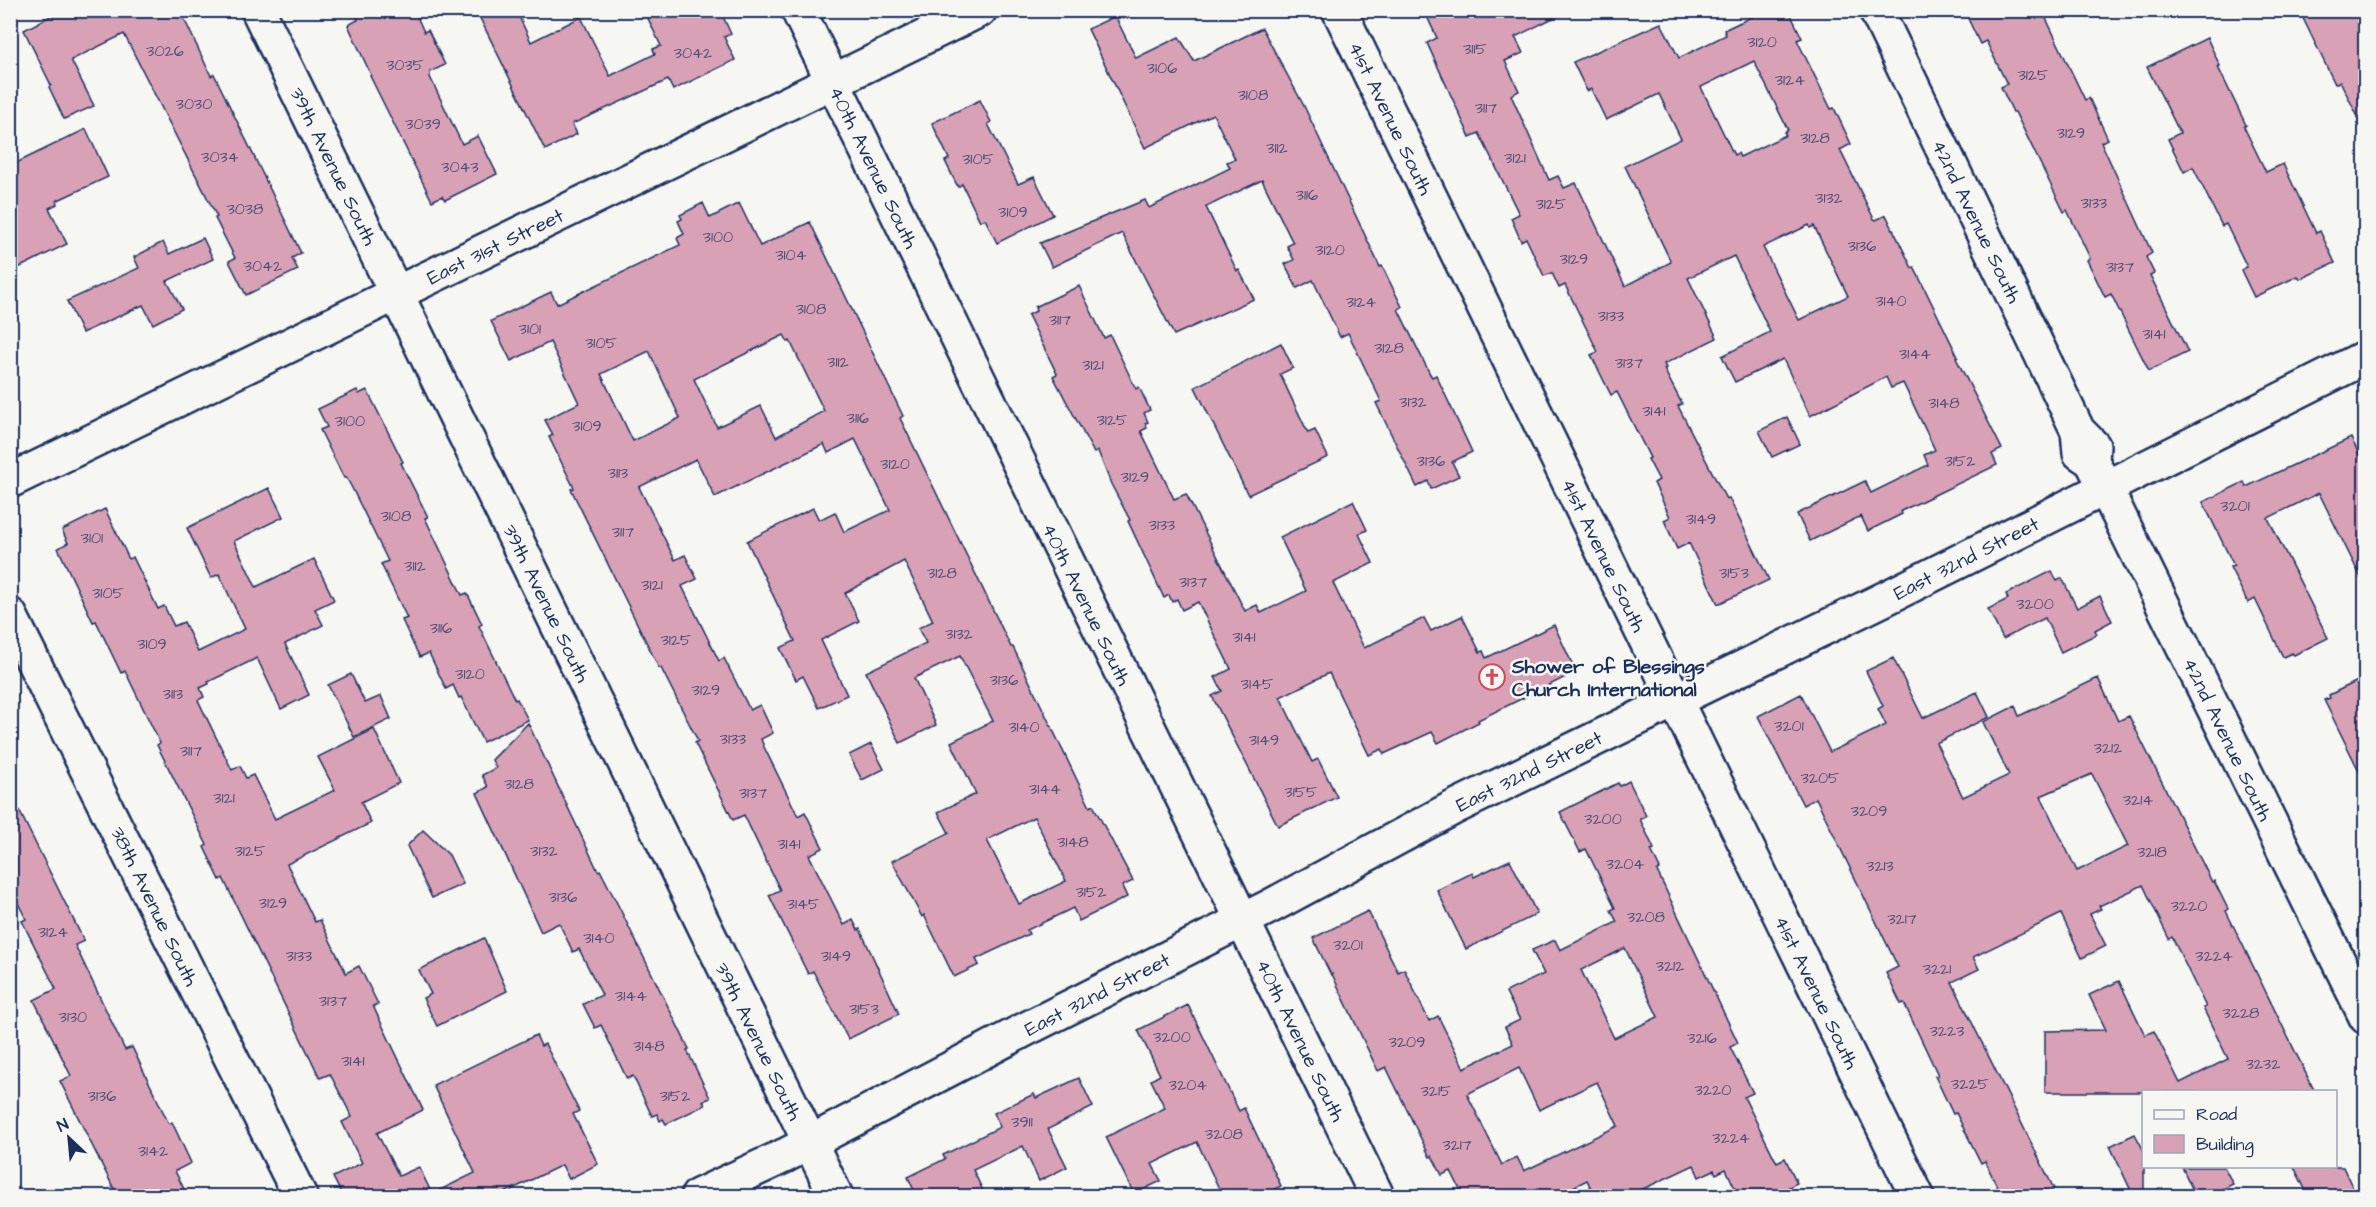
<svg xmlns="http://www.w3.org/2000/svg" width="2376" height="1207" viewBox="0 0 2376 1207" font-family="'Architects Daughter',sans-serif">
<rect width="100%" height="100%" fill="#f6f6f2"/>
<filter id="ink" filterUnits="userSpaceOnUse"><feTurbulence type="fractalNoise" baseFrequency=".0167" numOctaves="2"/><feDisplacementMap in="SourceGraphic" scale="12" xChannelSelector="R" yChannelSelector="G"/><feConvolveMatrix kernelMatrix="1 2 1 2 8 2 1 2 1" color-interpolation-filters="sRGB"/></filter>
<g filter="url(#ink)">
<!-- building -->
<g fill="#d8a1b6" stroke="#1b2f5e" stroke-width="1.5" fill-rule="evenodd">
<path d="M62,10H180L211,76L214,74L301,253L292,258L298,270L246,295L229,261L235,258L215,218L217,217L124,34L71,60L94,106L64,119L49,87L51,85L24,30Z"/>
<path d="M353,10H414L424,32L428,30L445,65L430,72V77L462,144L478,136L497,174L445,200L442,196L432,201L370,76L371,75L348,25L358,20Z"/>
<path d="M476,10H516L531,42L581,17L610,76L655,54L653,49L661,46L644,10H720L731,34L724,37L735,60L673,90L668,80L572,124L577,134L545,150Z"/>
<path d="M1424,10H1569L1515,37L1523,53L1505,61L1519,91L1511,95L1549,180L1558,176L1564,188L1576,183L1625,286L1671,262L1625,166L1681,139L1659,94L1606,120L1591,89L1587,91L1573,62L1661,23L1679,58L1726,35L1724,30L1764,11H1789L1802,38L1797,40L1831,109L1834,108L1851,144L1840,150L1874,219L1876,220L1886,215L1912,268L1914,267L1958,357L1956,358L2002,449L1992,454L1997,465L1901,511L1902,514L1868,531L1861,516L1810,541L1797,514L1865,481L1871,493L1928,465L1924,455L1935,450L1903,383L1891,388L1886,377L1810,416L1783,359L1735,382L1722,356L1770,332L1734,256L1688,278L1717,338L1664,364L1666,368L1664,369L1682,404L1678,406L1726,499L1729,498L1769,580L1718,604L1689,543L1677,549L1664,520L1670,517L1654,483L1659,480L1648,459L1650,458L1617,392L1611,395L1591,355L1598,352L1565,285L1559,288L1552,273L1544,276L1526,238L1521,241L1511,218L1519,214L1479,133L1470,137L1427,43L1437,38ZM1754,61L1788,130L1784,132L1786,135L1740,157L1738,153L1734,155L1701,87ZM1809,225L1810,228L1814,226L1848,296L1799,320L1763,247Z"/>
<path d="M1964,10H2042L2085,100L2089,98L2108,139L2101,142L2152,253L2146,257L2154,273L2150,275L2188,352L2149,371L2111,294L2105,297L2087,260L2090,258L2067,210L2064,212L2015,112H2013L2001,87L2007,84L1986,41L1980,44Z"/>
<path d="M2299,10H2366V133L2340,81L2335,84Z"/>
<path d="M1115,16L1136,58L1179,37L1194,61L1262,28L1304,106L1380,267L1382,266L1402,307L1398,309L1430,374L1432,377L1436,375L1472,452L1452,462L1459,476L1431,489L1428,481L1417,487L1376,403L1381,401L1348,333L1340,337L1313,280L1297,288L1285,264L1294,260L1287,246L1293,243L1262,180L1206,207L1237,271L1239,270L1254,299L1174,335L1122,233L1052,267L1040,243L1145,200L1149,208L1230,168L1227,162L1235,159L1213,114L1145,148L1088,29Z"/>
<path d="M2207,38L2220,66L2218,67L2246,125L2244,127L2266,172L2283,164L2316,233L2320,231L2335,263L2300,279L2298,276L2254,297L2241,270L2247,267L2226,224L2222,226L2193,167L2184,172L2168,139L2180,133L2147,67Z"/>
<path d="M980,100L991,122L988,124L1018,184L1034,177L1053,215L997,243L985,219L980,221L962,184L958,187L945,161L949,159L932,123Z"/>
<path d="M86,129L108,177L56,201L57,204L49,208L67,244L10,272V166Z"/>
<path d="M703,203L710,218L739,203L760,246L810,222L903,416L900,418L1011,647H1013L1090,807L1093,805L1133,881L1122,886L1127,897L1079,921L1073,908L1027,930L1029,934L976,959L979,965L954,977L924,915L922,917L892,861L949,833L938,812L976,794L951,742L993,721L960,656L914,678L936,725L900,743L866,672L926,643L918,628L933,621L904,561L845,593L859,621L821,640L847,695L819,708L803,676L796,680L780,648L795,641L747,541L813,508L819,520L835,512L844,532L890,510L855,439L828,453L824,444L715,497L696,459L639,487L675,560L685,555L697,579L682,586L719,661L724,658L750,710L760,705L773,733L761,739L764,747L798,816L805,812L823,848L809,855L844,925L853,920L858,930L860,929L899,1014L848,1039L813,971L808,974L769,895L780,890L744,815L733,820L695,743L698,741L661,668H659L571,489L574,488L549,437L553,435L545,420L579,403L550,342L511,361L491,321L551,292L557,304L680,245L677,238L684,234L678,221L682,219L680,215ZM784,335L788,342L790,341L824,411L776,437L761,406L717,427L694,379ZM649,351L680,418L633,441L601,374ZM1034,817L1066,881L1019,904L987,840Z"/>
<path d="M203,238L213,259L167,281L182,309L153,324L143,305L82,333L67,301L139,268L134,257L163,242L169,254Z"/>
<path d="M1079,286L1104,338L1110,335L1136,389L1139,387L1150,410L1144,413L1148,422L1145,423L1147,428L1141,431L1174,499L1186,494L1245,611L1257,605L1261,613L1306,591L1280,537L1353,501L1367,530L1359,534L1373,563L1333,583L1364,648L1424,618L1431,631L1462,616L1480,652L1483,651L1486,658L1554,625L1576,672L1478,720L1479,722L1438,743L1432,732L1384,754L1382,749L1369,755L1329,673L1280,697L1312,762L1318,759L1337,797L1278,826L1212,696L1222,691L1215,677L1231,669L1198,602L1182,610L1177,599L1172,602L1169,595L1164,598L1128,521L1130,520L1111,484L1098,451L1094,453L1053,376L1057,374L1028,315L1036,311L1035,307Z"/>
<path d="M1281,343L1293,368L1280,374L1308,433L1315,430L1328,457L1248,495L1195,387Z"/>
<path d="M357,390L359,394L367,390L403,462L401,463L428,517L425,518L462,595L467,593L482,624L479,626L515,700L517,699L528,720L483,742L461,697L459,698L453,685L446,689L429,653L420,657L414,646L402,620L407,618L381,564L388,561L352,488L346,477L344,478L320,430L327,427L318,409Z"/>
<path d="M1787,417L1800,444L1772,457L1759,431Z"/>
<path d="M2351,438L2366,468V588L2319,493L2268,518L2328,638L2294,655L2292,653L2283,657L2255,599L2248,603L2230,567L2234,566L2203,502L2244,482L2246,487Z"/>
<path d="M269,488L283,517L234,541L256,587L314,559L334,600L315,609L323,625L285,644L309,695L281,709L257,658L208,682L209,684L200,688L204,697L198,700L232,770L240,766L246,778L253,775L275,819L335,790L318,757L374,729L399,783L361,802L371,823L287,864L315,922L320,920L346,973L359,966L378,1004L373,1006L423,1110L377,1133L399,1176L419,1167L432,1194L475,1173L433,1085L536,1035L541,1046L545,1044L579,1111L573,1114L598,1164L569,1179L562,1165L496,1197H343L333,1177L362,1163L342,1122L352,1117L330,1074L320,1078L223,878L220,880L204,847L207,845L157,745L160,743L125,671L121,673L96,621L93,622L58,548L68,543L62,530L105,509L129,559L133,557L158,609L164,606L174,626L184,622L198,652L245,629L219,574L211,578L187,528Z"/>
<path d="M2052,571L2057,581L2062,578L2077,608L2100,596L2112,621L2095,630L2097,634L2061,652L2045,618L2003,639L1988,609L2008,599L2006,594Z"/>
<path d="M1893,658L1923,718L1977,692L1989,717L1936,743L1963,797L2009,775L1983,722L2015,706L2019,716L2098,678L2118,721L2129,716L2212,882L2214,881L2228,909L2226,911L2315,1092H2045V1031L2106,1030L2089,995L2119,981L2145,1035L2154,1031L2180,1083L2228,1059L2203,1008L2206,1007L2172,937L2169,939L2143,885L2099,906L2101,909L2090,914L2106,946L2082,958L2061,914L1973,957L1979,969L1952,982L2054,1189L2038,1197H2002L1985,1161L1981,1163L1956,1113L1953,1114L1935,1076L1938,1075L1904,1003L1901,1004L1886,973L1898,967L1816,798L1803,805L1758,716L1801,694L1830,752L1886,725L1878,709L1883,706L1866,671ZM2092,774L2128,846L2077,871L2041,797L2043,795Z"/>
<path d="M351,674L365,703L381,696L391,719L354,737L328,685Z"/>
<path d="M2366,677V785L2324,700L2330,698L2329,695Z"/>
<path d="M528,723L598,871L600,870L618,905L689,1049L687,1050L710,1098L703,1101L705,1105L666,1124L663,1119L660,1121L657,1114L652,1116L633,1076L627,1079L601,1025L595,1028L583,1004L602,995L579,949L573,952L559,923L541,932L477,793L488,787L482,775L496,768L492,760Z"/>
<path d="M871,744L884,769L862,780L849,755Z"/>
<path d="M1629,781L1646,816L1640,819L1654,849L1651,850L1660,869L1657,871L1738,1043L1730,1047L1753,1093L1744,1097L1775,1159L1777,1162L1785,1158L1797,1183L1789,1187L1795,1197H1739L1726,1169L1716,1174L1714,1170L1699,1177L1694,1165L1626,1197H1595L1587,1180L1553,1197H1464L1451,1171L1442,1175L1432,1156L1430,1157L1386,1067L1378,1071L1332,974L1331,975L1313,938L1368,911L1398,972L1404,969L1429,1021L1438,1016L1464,1068L1513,1044L1505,1027L1520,1020L1506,992L1544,974L1532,950L1555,940L1560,950L1617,922L1611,910L1615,908L1586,849L1580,852L1560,812L1618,783L1620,786ZM1625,948L1658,1017L1614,1038L1581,970ZM1519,1068L1539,1110L1597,1082L1618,1126L1524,1171L1517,1157L1502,1165L1467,1094Z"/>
<path d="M10,792L84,941L75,945L125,1050L132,1047L169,1124L172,1122L191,1163L175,1171L188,1197H118L60,1081L71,1076L34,1000L56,989L22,921L26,919L10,887Z"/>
<path d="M423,830L449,855L463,884L432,898L407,846Z"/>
<path d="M1510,860L1537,914L1466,949L1437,890L1472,873L1474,877Z"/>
<path d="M484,938L507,991L437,1026L423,998L431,994L419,970Z"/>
<path d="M1188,1005L1239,1111L1244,1108L1281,1186L1258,1197H1223L1197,1142L1152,1164L1161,1181L1134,1194L1106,1137L1165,1108L1151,1080L1160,1075L1138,1030Z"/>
<path d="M1079,1078L1093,1107L1048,1129L1067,1167L1039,1181L1023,1146L973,1170L986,1197H917L908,1177L945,1159L943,1155L1000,1127L994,1113L1034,1094L1036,1098Z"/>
<path d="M2135,1134L2144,1151V1197H2134L2110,1146Z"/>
<path d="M2182,1167H2224L2233,1184L2207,1197H2196Z"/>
<path d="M2294,1167H2343L2357,1197H2309Z"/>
</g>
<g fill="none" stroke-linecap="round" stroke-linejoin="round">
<!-- minor casing -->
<g stroke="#1b2f5e" stroke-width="38">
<g id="minor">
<path d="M258,10L836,1196"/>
<path d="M798,10L1377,1196"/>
<path d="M1339,10L1917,1196"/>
<path d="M1876,10L2078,431L2093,446L2092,461L2080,453L2078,431"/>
<path d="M2092,461L2366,1017"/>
<path d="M10,481L980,10"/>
<path d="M10,615L300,1196"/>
<path d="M698,1196L786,1155L1024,1030L1269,907L1453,808L1884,599L2366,357"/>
</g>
</g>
<!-- minor -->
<use href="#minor" stroke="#f6f6f2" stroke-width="33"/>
</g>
</g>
<!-- icons -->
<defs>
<g id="church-ring" transform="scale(1.35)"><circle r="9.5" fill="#f6f6f2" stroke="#d1495b" stroke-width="1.5"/><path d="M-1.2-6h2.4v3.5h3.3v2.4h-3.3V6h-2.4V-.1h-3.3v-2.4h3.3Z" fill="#d1495b"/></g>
</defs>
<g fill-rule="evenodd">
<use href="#church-ring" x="1492" y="677"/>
</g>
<g text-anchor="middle" stroke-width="5" stroke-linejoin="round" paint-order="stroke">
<!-- number labels -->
<g font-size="16" fill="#4a4c74">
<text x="1762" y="47">3120</text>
<text x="1475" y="54">3115</text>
<text x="165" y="56">3026</text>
<text x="693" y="58">3042</text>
<text x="405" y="70">3035</text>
<text x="1162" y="73">3106</text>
<text x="2033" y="80">3125</text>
<text x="1790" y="85">3124</text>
<text x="1253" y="100">3108</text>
<text x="194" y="109">3030</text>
<text x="1486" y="113">3117</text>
<text x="423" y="129">3039</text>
<text x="2071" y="138">3129</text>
<text x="1815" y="143">3128</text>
<text x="1277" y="153">3112</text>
<text x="220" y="162">3034</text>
<text x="1515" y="163">3121</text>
<text x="978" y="164">3105</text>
<text x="460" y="172">3043</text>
<text x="1307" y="200">3116</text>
<text x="1829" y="203">3132</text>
<text x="2094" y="208">3133</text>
<text x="1551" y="209">3125</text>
<text x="245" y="214">3038</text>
<text x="1013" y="217">3109</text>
<text x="718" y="242">3100</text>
<text x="1862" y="251">3136</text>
<text x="1330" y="255">3120</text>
<text x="791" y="260">3104</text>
<text x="1574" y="264">3129</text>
<text x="263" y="271">3042</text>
<text x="2120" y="272">3137</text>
<text x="1891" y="306">3140</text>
<text x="1361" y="307">3124</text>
<text x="811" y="314">3108</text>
<text x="1611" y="321">3133</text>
<text x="1060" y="325">3117</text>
<text x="530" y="334">3101</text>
<text x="2154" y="339">3141</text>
<text x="601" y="348">3105</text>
<text x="1389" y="353">3128</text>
<text x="1915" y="359">3144</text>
<text x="838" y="367">3112</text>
<text x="1629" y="368">3137</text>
<text x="1093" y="370">3121</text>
<text x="1413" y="407">3132</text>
<text x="1944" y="408">3148</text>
<text x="1654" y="416">3141</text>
<text x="858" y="423">3116</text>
<text x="1112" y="425">3125</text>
<text x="350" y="426">3100</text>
<text x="587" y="431">3109</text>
<text x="1431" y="466">3136</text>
<text x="1960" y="466">3152</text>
<text x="895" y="469">3120</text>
<text x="618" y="478">3113</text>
<text x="1135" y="482">3129</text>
<text x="2235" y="511">3201</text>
<text x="396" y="521">3108</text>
<text x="1701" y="524">3149</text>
<text x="1162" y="530">3133</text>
<text x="623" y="537">3117</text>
<text x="92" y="543">3101</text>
<text x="415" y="571">3112</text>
<text x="942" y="578">3128</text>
<text x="1734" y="578">3153</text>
<text x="1193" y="587">3137</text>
<text x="652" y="590">3121</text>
<text x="108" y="598">3105</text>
<text x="2035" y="609">3200</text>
<text x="441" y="633">3116</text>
<text x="959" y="639">3132</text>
<text x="1244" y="642">3141</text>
<text x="676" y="645">3125</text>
<text x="152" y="649">3109</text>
<text x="470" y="679">3120</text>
<text x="1004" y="685">3136</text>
<text x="1257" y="689">3145</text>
<text x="706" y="695">3129</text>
<text x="173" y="699">3113</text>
<text x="1789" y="731">3201</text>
<text x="1024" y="732">3140</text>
<text x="733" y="744">3133</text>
<text x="1264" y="745">3149</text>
<text x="2108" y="753">3212</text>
<text x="191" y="756">3117</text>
<text x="1820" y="783">3205</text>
<text x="519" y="789">3128</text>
<text x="1045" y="794">3144</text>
<text x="1301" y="797">3155</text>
<text x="753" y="798">3137</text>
<text x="224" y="803">3121</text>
<text x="2138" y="805">3214</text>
<text x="1869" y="816">3209</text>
<text x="1603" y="824">3200</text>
<text x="1073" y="847">3148</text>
<text x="789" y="849">3141</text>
<text x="250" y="856">3125</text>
<text x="544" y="856">3132</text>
<text x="2152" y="857">3218</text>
<text x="1625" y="869">3204</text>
<text x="1880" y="871">3213</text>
<text x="1091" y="897">3152</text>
<text x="563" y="902">3136</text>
<text x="273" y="908">3129</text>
<text x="803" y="909">3145</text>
<text x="2189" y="911">3220</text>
<text x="1646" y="922">3208</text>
<text x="1902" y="924">3217</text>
<text x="53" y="937">3124</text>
<text x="599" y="943">3140</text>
<text x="1348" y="950">3201</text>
<text x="299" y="961">3133</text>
<text x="836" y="961">3149</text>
<text x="2214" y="961">3224</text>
<text x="1670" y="971">3212</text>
<text x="1937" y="974">3221</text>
<text x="631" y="1001">3144</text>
<text x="333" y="1006">3137</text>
<text x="864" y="1014">3153</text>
<text x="2241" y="1018">3228</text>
<text x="73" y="1022">3130</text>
<text x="1947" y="1036">3223</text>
<text x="1172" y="1042">3200</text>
<text x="1702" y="1043">3216</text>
<text x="1407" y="1047">3209</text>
<text x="649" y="1051">3148</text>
<text x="353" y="1066">3141</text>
<text x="2263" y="1069">3232</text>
<text x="1970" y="1089">3225</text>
<text x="1188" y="1090">3204</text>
<text x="1713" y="1095">3220</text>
<text x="1436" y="1096">3215</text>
<text x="102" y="1101">3136</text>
<text x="675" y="1101">3152</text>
<text x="1022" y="1127">3911</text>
<text x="1224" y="1139">3208</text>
<text x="1731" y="1143">3224</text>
<text x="1457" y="1150">3217</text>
<text x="153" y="1156">3142</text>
</g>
<!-- street labels -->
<g font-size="20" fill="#1b2f5e" stroke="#f6f6f2">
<text transform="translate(1391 118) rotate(64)" y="7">41st Avenue South</text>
<text transform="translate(334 166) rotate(64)" y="7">39th Avenue South</text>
<text transform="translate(874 167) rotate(64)" y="7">40th Avenue South</text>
<text transform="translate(1977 221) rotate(64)" y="7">42nd Avenue South</text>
<text transform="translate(495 246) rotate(-26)" y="7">East 31st Street</text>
<text transform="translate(1604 555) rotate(64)" y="7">41st Avenue South</text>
<text transform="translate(1966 558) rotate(-27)" y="7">East 32nd Street</text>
<text transform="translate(547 603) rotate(64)" y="7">39th Avenue South</text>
<text transform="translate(1087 604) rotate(64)" y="7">40th Avenue South</text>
<text transform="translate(2228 739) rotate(64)" y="7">42nd Avenue South</text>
<text transform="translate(1529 771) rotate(-26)" y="7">East 32nd Street</text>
<text transform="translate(155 906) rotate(64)" y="7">38th Avenue South</text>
<text transform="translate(1817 992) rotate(64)" y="7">41st Avenue South</text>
<text transform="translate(1097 994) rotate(-27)" y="7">East 32nd Street</text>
<text transform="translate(1301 1040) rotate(64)" y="7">40th Avenue South</text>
<text transform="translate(759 1041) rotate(64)" y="7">39th Avenue South</text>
</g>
<!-- poi labels -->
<g font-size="20" font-weight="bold" fill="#1b2f5e" stroke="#f6f6f2" text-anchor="start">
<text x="1512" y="673">Shower of Blessings<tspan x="1512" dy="23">Church International</tspan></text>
</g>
</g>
<!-- margin -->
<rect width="2376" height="1207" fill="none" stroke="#f6f6f2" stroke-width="36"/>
<rect x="18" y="18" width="2340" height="1171" fill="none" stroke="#1b2f5e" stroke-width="2" filter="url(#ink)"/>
<!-- legend -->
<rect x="2142" y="1090" width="195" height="78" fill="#f6f6f2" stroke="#9ea6b7" stroke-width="1.5"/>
<rect x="2154" y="1110" width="30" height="9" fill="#f6f6f2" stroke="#9ea6b7" stroke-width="1.5"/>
<text x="2196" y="1120" font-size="18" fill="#1b2f5e">Road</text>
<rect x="2154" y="1135" width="30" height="18" fill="#d8a1b6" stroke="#9ea6b7" stroke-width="1.5"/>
<text x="2196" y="1150" font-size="18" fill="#1b2f5e">Building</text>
<!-- north arrow -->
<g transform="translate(69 1138) rotate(334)" stroke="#f6f6f2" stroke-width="4.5" paint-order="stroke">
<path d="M0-4.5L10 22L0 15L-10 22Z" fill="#1b2f5e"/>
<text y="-9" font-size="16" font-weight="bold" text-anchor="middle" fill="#1b2f5e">N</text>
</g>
</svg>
